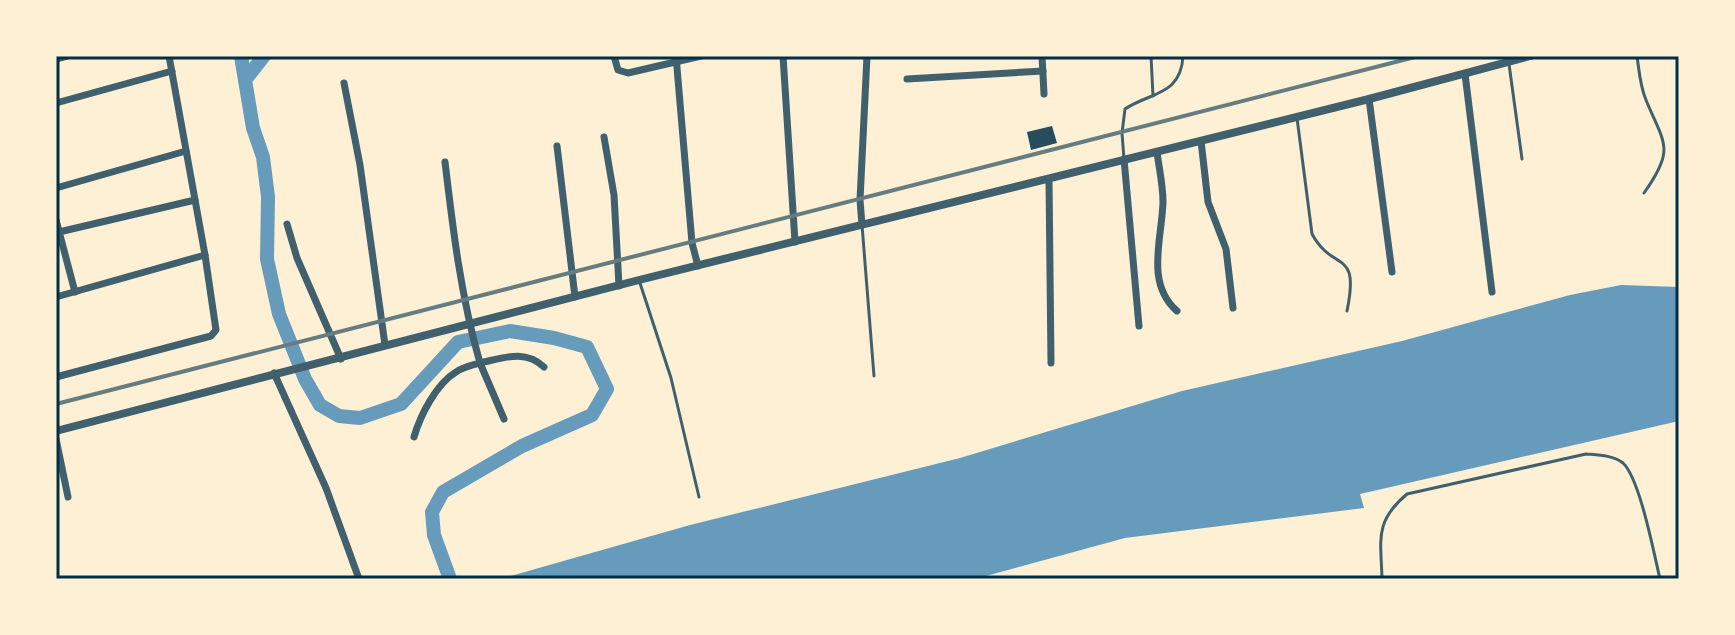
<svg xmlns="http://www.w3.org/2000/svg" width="1735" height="635" viewBox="0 0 1735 635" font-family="'DM Sans',sans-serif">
<rect width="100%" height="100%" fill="#fdf0d5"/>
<!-- water -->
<path fill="#669bbc" d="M1621,285L1679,287V421L1360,494L1364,508L1125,538L975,579H500L690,525L960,458L1182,391L1402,341L1570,295Z"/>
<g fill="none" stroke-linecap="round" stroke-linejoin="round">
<!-- canal -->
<g stroke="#669bbc" stroke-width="14">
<path d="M241,56L253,128L263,157L268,197L267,259L279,314L305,379L320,405L339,416L360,418L401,404L458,342L510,331L554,338L587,347L607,389L592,415L522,446L443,492L432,512L434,535L450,579"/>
<path d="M245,80L264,56"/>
</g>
</g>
<!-- building -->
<path fill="#264d5e" d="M1052,126L1057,143L1031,150L1027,132Z"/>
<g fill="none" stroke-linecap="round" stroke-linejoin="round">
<!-- service -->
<g stroke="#3f606c" stroke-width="3">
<path d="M1151,56L1153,96"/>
<path d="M1637,56C1639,70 1640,86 1646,100C1664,144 1676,148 1644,193"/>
<path d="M1509,64L1522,159"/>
<path d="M1297,118L1312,234C1334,274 1360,247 1347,311"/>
<path d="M1124,159L1122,133L1125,109C1150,92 1181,96 1183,56"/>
<path d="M862,225L874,376"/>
<path d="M639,280L671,378L699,497"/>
<path d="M1382,579C1381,539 1374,522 1407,494L1586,454C1598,455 1613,455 1623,463C1640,479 1654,554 1660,579"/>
</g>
<!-- minor -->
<g stroke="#3f606c" stroke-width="7">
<path d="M614,56L618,70L628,73L701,56"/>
<path d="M676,56L692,243L698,266"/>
<path d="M783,56L795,242"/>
<path d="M1042,56L1044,94"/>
<path d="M56,59L67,56"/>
<path d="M1465,74L1492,292"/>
<path d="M907,79L1043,71"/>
<path d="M344,83L360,165L385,345"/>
<path d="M1369,99L1392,272"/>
<path d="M56,103L172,71"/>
<path d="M604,137L614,195L619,286"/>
<path d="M1201,141L1208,202L1226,249L1233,308"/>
<path d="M557,146L575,297"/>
<path d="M1157,152C1159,168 1163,185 1163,202C1162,239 1145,283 1177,311"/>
<path d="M1124,159L1139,326"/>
<path d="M1049,179L1051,363"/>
<path d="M56,188L186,151"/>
<path d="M56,220L75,292"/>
<path d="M287,224L297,258L341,359"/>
<path d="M862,225L860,200L867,56"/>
<path d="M59,232L195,200"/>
<path d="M56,297L205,255"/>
<path d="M274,373L326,488L359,579"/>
<path d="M56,377L211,336L216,330L205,255L169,56"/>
<path d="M504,419L480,363C503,358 525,349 544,367"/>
<path d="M414,437C420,416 436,384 456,372C463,367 472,365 480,363C461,297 453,230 445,162"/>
<path d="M56,439L68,497"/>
</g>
<!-- tertiary -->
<path stroke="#3f606c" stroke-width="8" d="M56,431L639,280L1369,99L1530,56"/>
<!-- rail -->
<path stroke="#657d81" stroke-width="4" d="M56,404L1419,56"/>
</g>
<!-- border -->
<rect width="1735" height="635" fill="none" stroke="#fdf0d5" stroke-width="116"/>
<rect x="58" y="58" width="1619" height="519" fill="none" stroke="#003049" stroke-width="3"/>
</svg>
